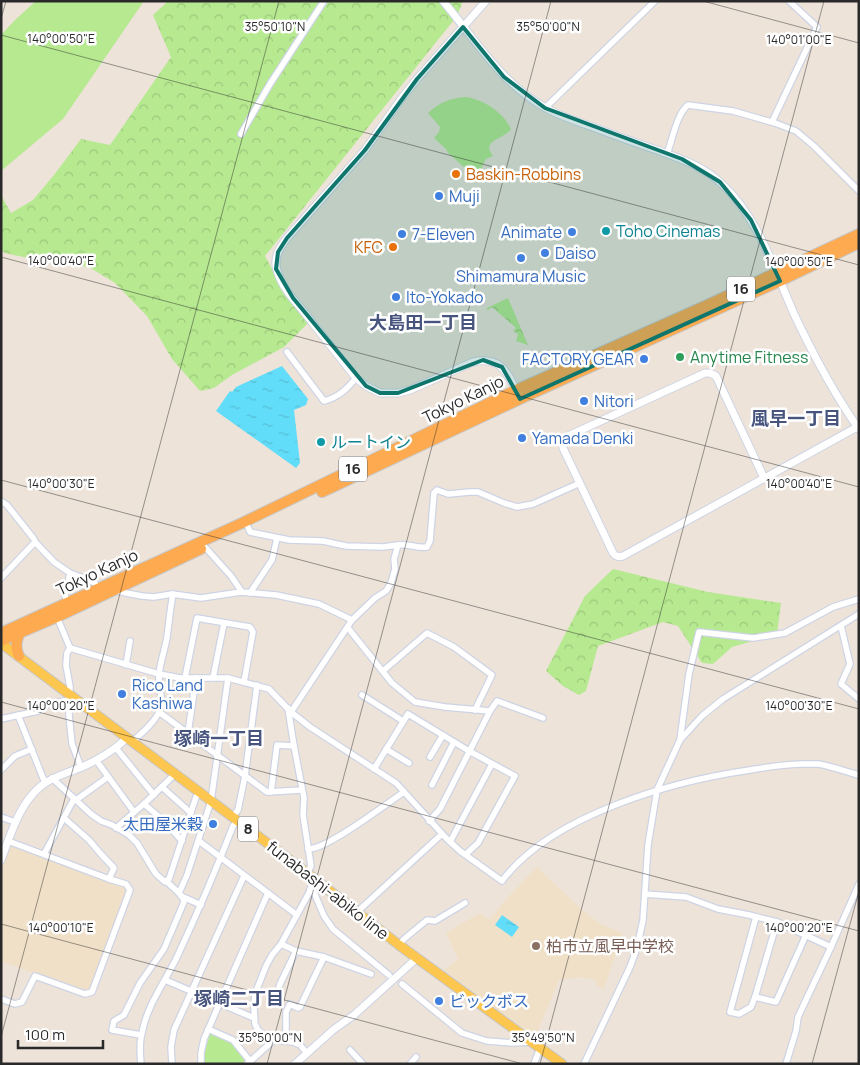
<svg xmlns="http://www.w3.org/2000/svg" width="860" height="1065" viewBox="0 0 860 1065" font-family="Manrope,'Noto Sans JP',sans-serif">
<defs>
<pattern id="forest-crowns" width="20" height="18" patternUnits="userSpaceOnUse" patternTransform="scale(1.25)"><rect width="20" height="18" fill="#b6e990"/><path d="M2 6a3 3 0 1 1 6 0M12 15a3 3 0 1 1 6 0" fill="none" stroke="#9cc87c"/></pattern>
<pattern id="water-ripples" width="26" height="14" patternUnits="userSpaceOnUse" patternTransform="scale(1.25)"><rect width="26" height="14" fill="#62ddf9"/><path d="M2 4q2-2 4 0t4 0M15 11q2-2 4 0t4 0" fill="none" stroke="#55bed5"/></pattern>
</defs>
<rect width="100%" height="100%" fill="#ede3d9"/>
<!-- education -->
<g fill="#f0e0c7">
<path d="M11,845L124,887L126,892L89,991L85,992L1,961V871Z"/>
<path d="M537,867L583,911L602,925L623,933L604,989L596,985V980L580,977L559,980L535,1038L444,970L458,959L446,933L480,913L490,920L505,900Z"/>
</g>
<!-- green -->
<g fill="#b6e990">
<path d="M36,1H144L63,119L1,171V35L15,20Z"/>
<path d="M466,97C483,99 506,114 511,130C508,132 504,135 501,137C491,142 485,145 493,156L486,159L479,173H476L472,175L467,173L466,171L464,169L465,168L448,153L446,149L434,138L439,132L440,127L428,113C440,102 451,98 466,97Z"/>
<path d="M210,1033L232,1041L247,1059L242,1064H205V1052Z"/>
</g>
<!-- forest -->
<g fill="url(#forest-crowns)">
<path d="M168,1H463L457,16L265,256L282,287L308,323L284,347L232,375L214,388L200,391L172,359L147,316L115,283L89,267L37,260L5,253L1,250V195L11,213L33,200L54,175L81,139L110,145L171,57L153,15Z"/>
<path d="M508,298L528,345L516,341L518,334L513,331L516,328L492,307L488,310H487V308Z"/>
<path d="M613,569L708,592L781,603L777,634L732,647L713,664L702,663L678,626L663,622L598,646L586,691L579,695L563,686L546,671L585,596Z"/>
</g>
<!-- water -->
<g fill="url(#water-ripples)">
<path d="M282,366L308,399L306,405L294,410L300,463L296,468L216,411L230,391L232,392L236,387Z"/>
<path d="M502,915L519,927L512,937L495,925Z"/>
</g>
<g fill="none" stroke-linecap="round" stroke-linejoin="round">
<!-- minor casing -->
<g stroke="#ced4e4" stroke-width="8">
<g id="minor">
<path d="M545,108L655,1"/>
<path d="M772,122L817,27L789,1"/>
<path d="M241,134L270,84L324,1"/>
<path d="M667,154C672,141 677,113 688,105L733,111L775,123L796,131L814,146L859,191"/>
<path d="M287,352L324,401C339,397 347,389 356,378"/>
<path d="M1,501L7,505L34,539L35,542L54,562L70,573L65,596L68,602"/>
<path d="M248,527L250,532L289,540L323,541L346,546L383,547L398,545"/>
<path d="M205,547L231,576L242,592"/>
<path d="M70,573L95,583L98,588"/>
<path d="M1,578L35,542"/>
<path d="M116,590L126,593L142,596L154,597L172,594L201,598L241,592L276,595L319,604L352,620"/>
<path d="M250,593L272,560L277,538"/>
<path d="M57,617L70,648L159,674L180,678H228L269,689L291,712L310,727L396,783L446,838L460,851L502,881C551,815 673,781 750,770C768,767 785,764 803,764C808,764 814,764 818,764C832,766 846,772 859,775"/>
<path d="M841,626L850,664L841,684L859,699"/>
<path d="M348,628L392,683L415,702L445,707L490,711"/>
<path d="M70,648L67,653L66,665L70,687L69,700V715L72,744L81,767"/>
<path d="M126,665L130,641"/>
<path d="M383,671L427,633L454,647L492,675L475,710"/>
<path d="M185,678L197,618L250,627L253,632L244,682"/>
<path d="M213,678L224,623"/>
<path d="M362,695L403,721"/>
<path d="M288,708L294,746L304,798L303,815L311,866L307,873"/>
<path d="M159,712L267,792L302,790"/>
<path d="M291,712L352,620L375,598L386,591L391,583L395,569L394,559L398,545C408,543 417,549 427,547L430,541L434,493L437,490L448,494L470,492H478L504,503L517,507L533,504L580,483"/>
<path d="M18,715L45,783"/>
<path d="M1,719L38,711L45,705L69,700"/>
<path d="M188,733L196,678"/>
<path d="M680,740L689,674L699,632L753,638L785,633L833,607L859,599"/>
<path d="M132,742C142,733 155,722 160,710C164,699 158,687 159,675C160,662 165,650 167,637C169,623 170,609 173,594"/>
<path d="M116,748L154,795"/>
<path d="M386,749L409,763"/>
<path d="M430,757L443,735"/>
<path d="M96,760L134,812"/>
<path d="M374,769L408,714L469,751L515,776L478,843L466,854"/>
<path d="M1,770L15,756L32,749"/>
<path d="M52,778L91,814L101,821L112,825L129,835L137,843L156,874L165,882L169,879L196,797L200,793"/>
<path d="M432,785L454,742"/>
<path d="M162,787L191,813"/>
<path d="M271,792L277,745L294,746"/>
<path d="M76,800L108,777"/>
<path d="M144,804L163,820L182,841"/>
<path d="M1,817L15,822"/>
<path d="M232,817L238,810L245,776L257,685"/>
<path d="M429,821L440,809L490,711L497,701L543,718"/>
<path d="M116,828L146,802L175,774"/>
<path d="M8,841L109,879L114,868L100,853L89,840L64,818"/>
<path d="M199,841L297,915"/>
<path d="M450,842L492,764"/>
<path d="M308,849C326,850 386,804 404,792"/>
<path d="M44,854L74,799"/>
<path d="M166,881L179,893"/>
<path d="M310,889L313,890L324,916L333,929L389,975"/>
<path d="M645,894L686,897L718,909L749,915L777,922L831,947"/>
<path d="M181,896L201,905"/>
<path d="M357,912L442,834"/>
<path d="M756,917L730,1012L739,1014L751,1007L755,997L776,1002L806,935"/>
<path d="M281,944L296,951L324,957L371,974"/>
<path d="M399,945L404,939L427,920L435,921L465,903"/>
<path d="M165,980L254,1018"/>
<path d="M402,984L462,1033L487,1041L512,1043L532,1042"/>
<path d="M277,995L280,984L296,951"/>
<path d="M755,997L777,922"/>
<path d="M1,999L15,1004L22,1002L35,976L85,994L92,992L130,890L126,884L109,879"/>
<path d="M208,1029L233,1040L250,1061"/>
<path d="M141,1035L112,1030L114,1021L124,1015L140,983L164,949L184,902L183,898L179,893L187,875L211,801L228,678"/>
<path d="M286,1041V1012L290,1004L298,1008L300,1007L324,957"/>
<path d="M350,1050L363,1064"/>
<path d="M307,1053L300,1045L293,1042L274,1040L268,1038L258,1030L255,1024L254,1009L255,994L266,966L272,955L281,944L316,880"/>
<path d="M141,1064C140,1054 139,1043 142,1033C147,1005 165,982 177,957C197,914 216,870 233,826L237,821"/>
<path d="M172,1064L171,1047L174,1030L244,876"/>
<path d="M201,1064V1053L204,1039L268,893"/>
<path d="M247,1064L274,1040"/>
<path d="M410,1064L416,1057"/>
<path d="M534,1064L540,1048"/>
<path d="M584,1064L630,967L637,948L643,920L648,845L657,790L680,740L702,716L723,699L859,614"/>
<path d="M786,1064L796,1031L798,1017L831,947L859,884"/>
</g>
</g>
<!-- tertiary casing -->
<g stroke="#ced4e4" stroke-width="9">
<g id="tertiary">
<path d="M443,1C475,39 500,82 544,107C559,116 576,121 593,127C614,135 636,143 657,150C679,158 703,166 721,183C758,217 774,268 794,314C813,354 833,393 859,429"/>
<path d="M486,1L417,79L401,99L365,150L287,238C280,247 273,258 277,270C281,286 294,300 304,312C321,334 339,356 356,378L366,386L380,393H398L410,390L473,362C501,356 507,372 518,394"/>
<path d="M764,478L716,376L710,373H705L568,436L563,442V448L613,553C616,557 618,557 623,556L859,426"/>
<path d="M1,860C11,834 19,804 41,786C53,776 68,773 82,767C98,760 114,750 127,738"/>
<path d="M295,1064L333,1030L354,1015L417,958"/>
</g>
</g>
<!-- primary casing -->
<g stroke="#c7c7c7" stroke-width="11">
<path id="primary" d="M1,643L307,873L399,945L562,1064"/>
</g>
<!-- trunk casing -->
<g stroke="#c7c7c7" stroke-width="12">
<g id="trunk">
<path d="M322,492L520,399L780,281L859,243"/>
<path d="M1,633L242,523L516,390L705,306L859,234"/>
<path d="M1,641L57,617L201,549"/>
<path d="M19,656C15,647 16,642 20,632"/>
</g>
</g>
<!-- minor -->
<use href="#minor" stroke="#fff" stroke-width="5.5"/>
<!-- tertiary -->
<use href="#tertiary" stroke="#fff" stroke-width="7"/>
<!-- primary -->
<use href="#primary" stroke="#fdc64e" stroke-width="9"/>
<!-- trunk -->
<use href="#trunk" stroke="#feaa50" stroke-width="10"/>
</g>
<!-- marked area -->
<path fill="#0f766e" fill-opacity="0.2" stroke="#0f766e" stroke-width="4" stroke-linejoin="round" d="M463,27L504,77L545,108L682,159L720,182L751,220L780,281L520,399L502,367L483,360L398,393H380L366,386L293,298L276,269L278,252L287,238L365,150L417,79Z"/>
<!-- ticks -->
<path fill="none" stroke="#292929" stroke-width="1" stroke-opacity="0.45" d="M703,1L859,43M1,19L6,1M1,35L859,265M1,257L859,487M1,480L859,709M1,702L859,931M1,924L523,1064M1,1037L279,1M267,1064L551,1M540,1064L824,1M812,1064L859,891"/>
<!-- markers -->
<g fill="#e8710a" stroke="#fff" stroke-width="2">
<circle cx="456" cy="174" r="5"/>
<circle cx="393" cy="247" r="5"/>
</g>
<g fill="#3f7fe0" stroke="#fff" stroke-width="2">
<circle cx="439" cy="196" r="5"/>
<circle cx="572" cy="232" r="5"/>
<circle cx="402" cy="234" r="5"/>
<circle cx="545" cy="253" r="5"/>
<circle cx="521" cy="258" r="5"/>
<circle cx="396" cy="297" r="5"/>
<circle cx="644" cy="359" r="5"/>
<circle cx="584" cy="401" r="5"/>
<circle cx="522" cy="438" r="5"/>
<circle cx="122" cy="694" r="5"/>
<circle cx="213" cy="824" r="5"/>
<circle cx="439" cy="1001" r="5"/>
</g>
<g fill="#0f9aa8" stroke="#fff" stroke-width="2">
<circle cx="606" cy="231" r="5"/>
<circle cx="321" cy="442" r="5"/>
</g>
<circle fill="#2e9e5b" stroke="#fff" stroke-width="2" cx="680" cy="357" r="5"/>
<circle fill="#8d6e63" stroke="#fff" stroke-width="2" cx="536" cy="946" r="5"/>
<g text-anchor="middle" stroke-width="5" stroke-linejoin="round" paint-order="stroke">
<!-- shield labels -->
<g fill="#fff" stroke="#696969" stroke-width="1">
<rect x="727" y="276.5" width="28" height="25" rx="4"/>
<rect x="339" y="456.5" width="28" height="25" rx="4"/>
<rect x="238" y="816.5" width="20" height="25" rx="4"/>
</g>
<g font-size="15" font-weight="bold" fill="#292929">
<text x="741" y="294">16</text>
<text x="353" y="474">16</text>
<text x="248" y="834">8</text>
</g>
<!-- food labels -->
<g font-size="16" fill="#c56008" stroke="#fff" text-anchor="start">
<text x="466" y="180">Baskin-Robbins</text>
<text x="383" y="253" text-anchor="end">KFC</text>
</g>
<!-- shop labels -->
<g font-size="16" fill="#366cbe" stroke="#fff" text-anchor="start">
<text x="449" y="202">Muji</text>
<text x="562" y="238" text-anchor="end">Animate</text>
<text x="412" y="240">7-Eleven</text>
<text x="555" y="259">Daiso</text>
<text x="521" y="282" text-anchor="middle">Shimamura Music</text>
<text x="406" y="303">Ito-Yokado</text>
<text x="634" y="365" text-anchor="end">FACTORY GEAR</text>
<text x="594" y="407">Nitori</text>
<text x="532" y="444">Yamada Denki</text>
<text x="132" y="691">Rico Land<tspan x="132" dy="18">Kashiwa</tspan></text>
<text x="203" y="830" text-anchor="end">太田屋米穀</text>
<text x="449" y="1007">ビックボス</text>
</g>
<!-- culture labels -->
<g font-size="16" fill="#0d838f" stroke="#fff" text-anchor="start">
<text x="616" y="237">Toho Cinemas</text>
<text x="331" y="448">ルートイン</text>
</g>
<!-- leisure labels -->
<g font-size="16" fill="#27864d" stroke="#fff" text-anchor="start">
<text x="690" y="363">Anytime Fitness</text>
</g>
<!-- street labels -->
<g font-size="16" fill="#292929" stroke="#fff">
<text transform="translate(463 399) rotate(-26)" y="6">Tokyo Kanjo</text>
<text transform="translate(97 572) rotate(-25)" y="6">Tokyo Kanjo</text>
<text transform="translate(328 890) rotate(38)" y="6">funabashi-abiko line</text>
</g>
<!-- education labels -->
<g font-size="16" fill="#785e54" stroke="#fff" text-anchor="start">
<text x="546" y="952">柏市立風早中学校</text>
</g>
<!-- neighbourhood labels -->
<g font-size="18" font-weight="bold" fill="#46547e" stroke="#fff">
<text x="423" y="329">大島田一丁目</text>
<text x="796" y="425">風早一丁目</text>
<text x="219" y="745">塚崎一丁目</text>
<text x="239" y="1005">塚崎二丁目</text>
</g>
</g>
<g font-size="12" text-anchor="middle" fill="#292929" stroke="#fff" stroke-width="5" stroke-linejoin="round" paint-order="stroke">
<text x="275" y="31">35°50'10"N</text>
<text x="548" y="31">35°50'00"N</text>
<text x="61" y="43">140°00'50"E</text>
<text x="799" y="44">140°01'00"E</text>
<text x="61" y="265">140°00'40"E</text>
<text x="799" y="266">140°00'50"E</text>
<text x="61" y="488">140°00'30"E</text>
<text x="799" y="488">140°00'40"E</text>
<text x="61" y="710">140°00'20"E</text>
<text x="799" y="710">140°00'30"E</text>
<text x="61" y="932">140°00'10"E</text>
<text x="799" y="932">140°00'20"E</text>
<text x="270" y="1042">35°50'00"N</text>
<text x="543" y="1042">35°49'50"N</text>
</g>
<!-- border -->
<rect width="860" height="1065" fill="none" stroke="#292929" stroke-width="5"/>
<!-- scale -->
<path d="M18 1040v8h85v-8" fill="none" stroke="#292929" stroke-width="2.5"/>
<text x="25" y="1040" font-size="15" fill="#292929" stroke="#ffffff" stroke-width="4" paint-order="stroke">100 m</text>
</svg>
